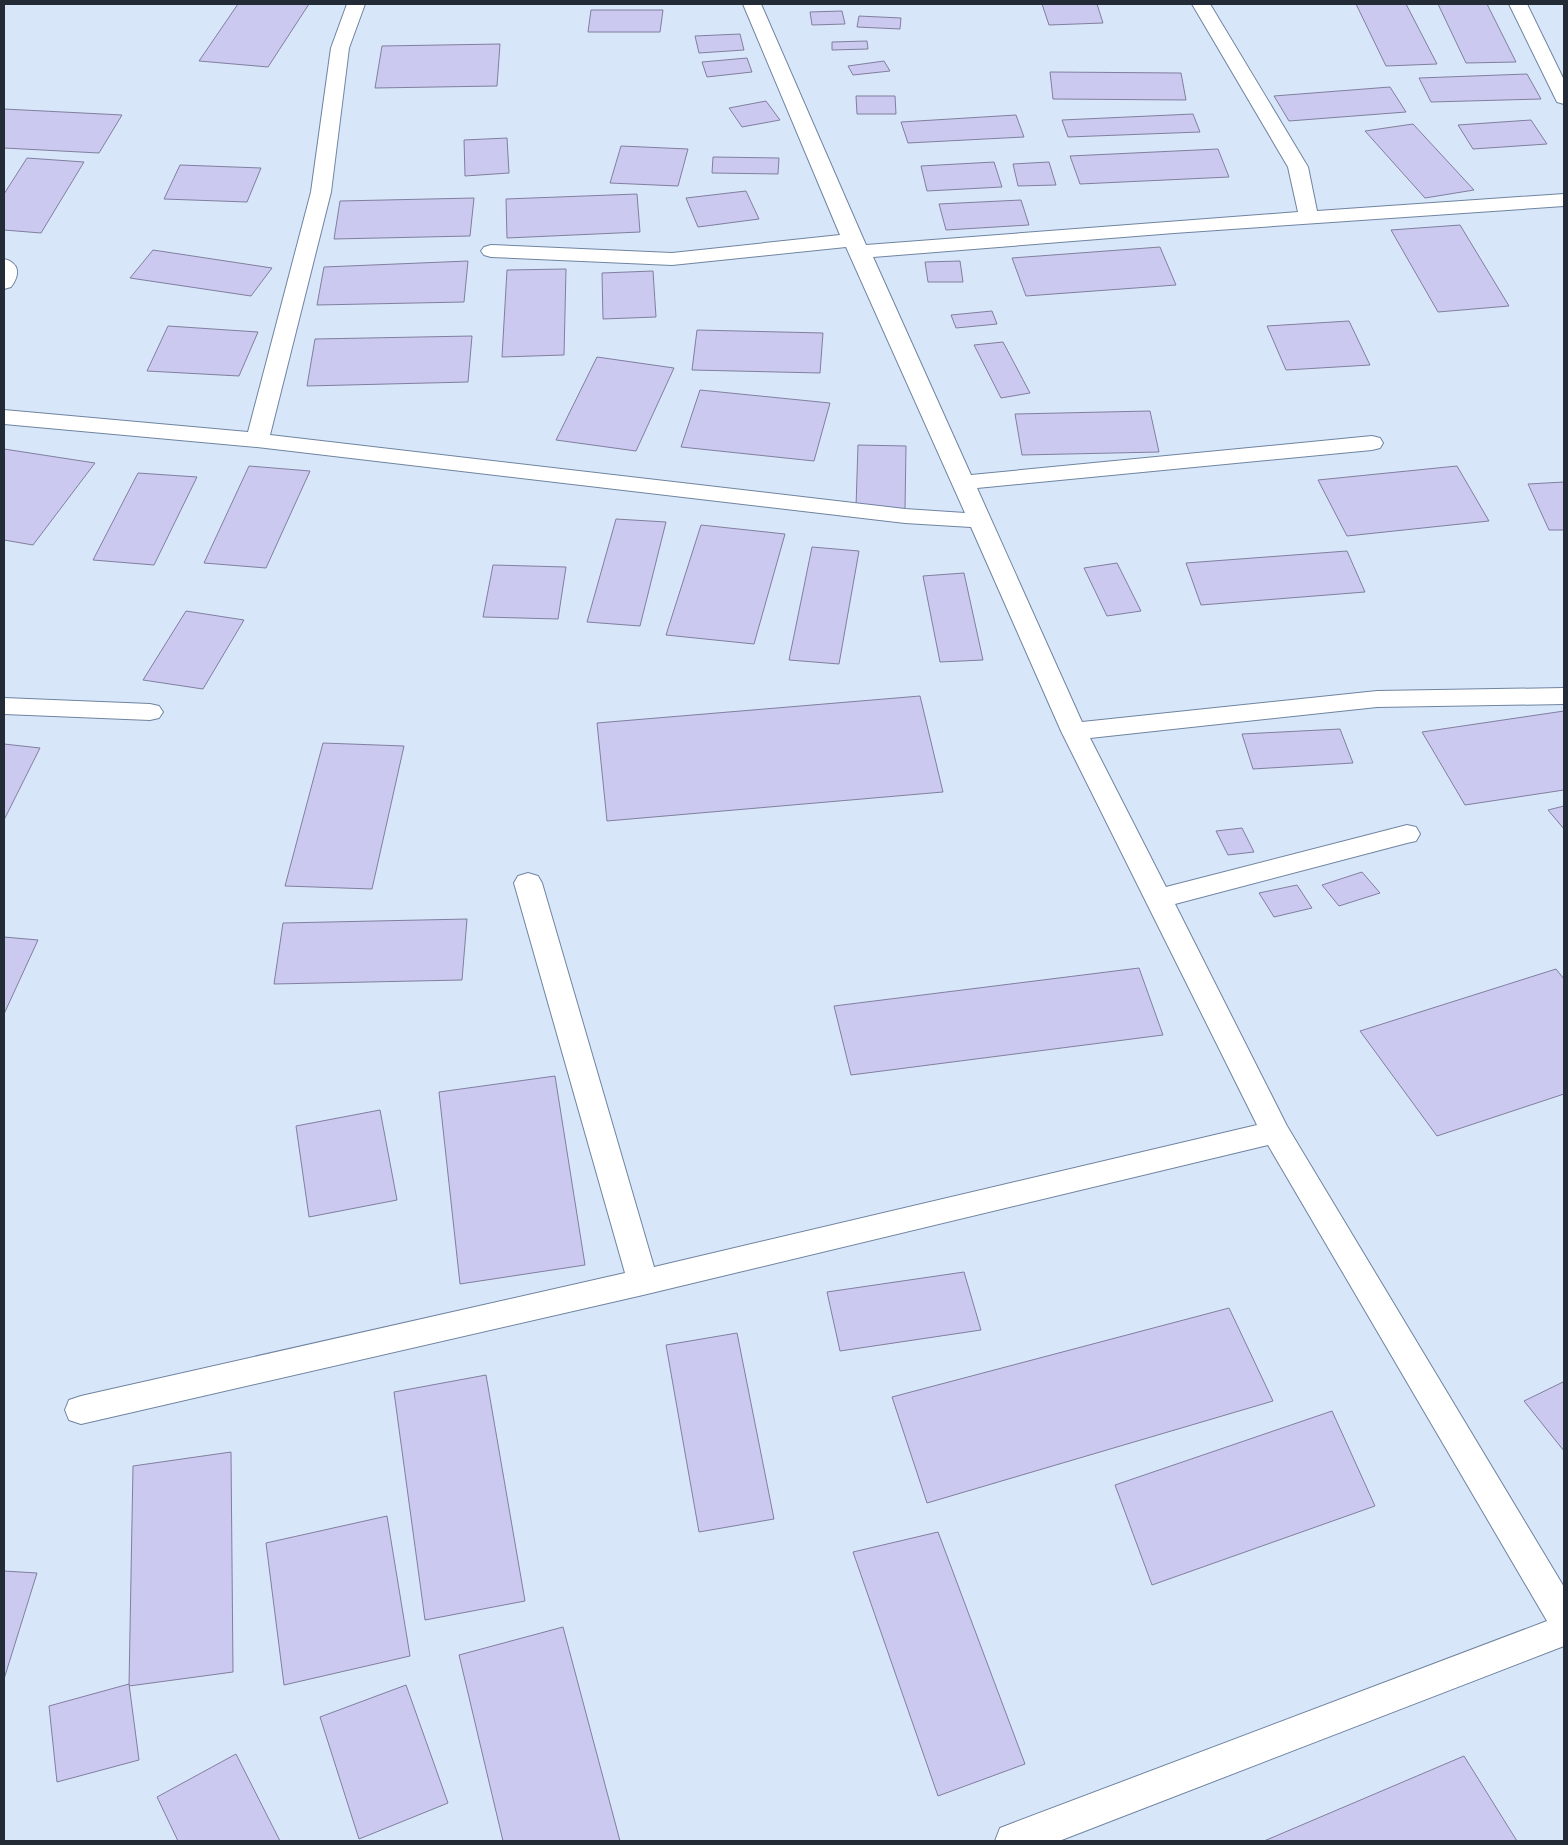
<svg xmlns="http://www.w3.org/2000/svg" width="1568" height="1845" viewBox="0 0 1568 1845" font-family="'Source Sans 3',sans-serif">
<rect width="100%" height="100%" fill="#d8e6f9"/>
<!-- building -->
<g fill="#cbc9ef" stroke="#817f9f">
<path d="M238,4H309L268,67L199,61Z"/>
<path d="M1042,4H1097L1103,23L1049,25Z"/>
<path d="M1356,4H1406L1437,64L1386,66Z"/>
<path d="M1438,4H1487L1516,62L1466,63Z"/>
<path d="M591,10H663L660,32H588Z"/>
<path d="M842,11L845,24L812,25L810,12Z"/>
<path d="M859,16L901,18L900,29L857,27Z"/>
<path d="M740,34L744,50L699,53L695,36Z"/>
<path d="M867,41L868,49L832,50V42Z"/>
<path d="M500,44L497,86L375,88L382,46Z"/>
<path d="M747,58L752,72L707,77L702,62Z"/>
<path d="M884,61L890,71L853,75L848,66Z"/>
<path d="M1050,72L1181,73L1186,100L1053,99Z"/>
<path d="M1527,74L1541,99L1431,102L1419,78Z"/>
<path d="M1390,87L1406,112L1289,121L1274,96Z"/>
<path d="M856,96H895L896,114H857Z"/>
<path d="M766,101L780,120L742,127L729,108Z"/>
<path d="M4,109L122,115L99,153L4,148Z"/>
<path d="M1193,114L1200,132L1068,137L1062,120Z"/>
<path d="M1016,115L1024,137L908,143L901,122Z"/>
<path d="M1531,120L1547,144L1473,149L1458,125Z"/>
<path d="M1413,124L1474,190L1425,198L1365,131Z"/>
<path d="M507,138L509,173L465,176L464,140Z"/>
<path d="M621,146L688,149L678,186L610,183Z"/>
<path d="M1218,149L1229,177L1080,184L1070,156Z"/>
<path d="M713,157L779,158L778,174L712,173Z"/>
<path d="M27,158L84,162L41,233L4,230V194Z"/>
<path d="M994,162L1002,187L927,191L921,166Z"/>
<path d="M1049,162L1056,185L1018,186L1013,164Z"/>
<path d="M180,165L261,168L247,202L164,199Z"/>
<path d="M746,191L759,219L698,227L686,198Z"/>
<path d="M637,194L640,232L507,238L506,199Z"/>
<path d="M474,198L470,236L334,239L340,201Z"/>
<path d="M1021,200L1029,225L946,230L939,204Z"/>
<path d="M1460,225L1509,306L1438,312L1391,230Z"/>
<path d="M1160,247L1176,285L1026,296L1012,258Z"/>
<path d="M153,250L272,268L251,296L130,278Z"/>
<path d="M468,261L464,302L317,305L324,267Z"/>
<path d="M960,261L963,282H928L925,262Z"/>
<path d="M566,269L564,355L502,357L507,270Z"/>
<path d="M653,271L656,317L603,319L602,273Z"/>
<path d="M992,311L997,324L956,328L951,315Z"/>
<path d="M1349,321L1370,365L1286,370L1267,326Z"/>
<path d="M168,326L258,332L239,376L147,371Z"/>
<path d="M697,330L823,333L820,373L692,370Z"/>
<path d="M472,336L468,382L307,386L315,339Z"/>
<path d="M1003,342L1030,393L1001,398L974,345Z"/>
<path d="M597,357L674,368L636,451L556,440Z"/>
<path d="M700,390L830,403L814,461L681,447Z"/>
<path d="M1150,411L1159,452L1022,455L1015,414Z"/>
<path d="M858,445L906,446L905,509L856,507Z"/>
<path d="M4,449L95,463L33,545L4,540Z"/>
<path d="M249,466L310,471L266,568L204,563Z"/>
<path d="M1457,466L1489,521L1347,536L1318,480Z"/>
<path d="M138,473L197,477L154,565L93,560Z"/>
<path d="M1564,482V530H1549L1528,484Z"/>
<path d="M616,519L666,522L640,626L587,622Z"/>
<path d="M701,525L785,534L754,644L666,635Z"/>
<path d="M812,547L859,551L839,664L789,660Z"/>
<path d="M1347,551L1365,592L1201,605L1186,563Z"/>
<path d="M1117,563L1141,611L1107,616L1084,568Z"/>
<path d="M493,565L566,567L558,619L483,617Z"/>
<path d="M964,573L983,660L940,662L923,576Z"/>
<path d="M186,611L244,620L203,689L143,680Z"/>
<path d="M920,696L943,792L607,821L597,723Z"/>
<path d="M1564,711V790L1465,805L1422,732Z"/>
<path d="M1340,729L1353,763L1253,769L1242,734Z"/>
<path d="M323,743L404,746L372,889L285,886Z"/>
<path d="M4,744L40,748L4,820Z"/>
<path d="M1564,806V829L1548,810Z"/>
<path d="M1242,828L1254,852L1228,855L1216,831Z"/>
<path d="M1362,872L1380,893L1339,906L1322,885Z"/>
<path d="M1297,885L1312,908L1274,917L1259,893Z"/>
<path d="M467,919L462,980L274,984L283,923Z"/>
<path d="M4,937L38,940L4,1014Z"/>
<path d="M1139,968L1163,1035L851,1075L834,1006Z"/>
<path d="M1556,969L1564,979V1094L1437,1136L1360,1031Z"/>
<path d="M555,1076L585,1265L460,1284L439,1092Z"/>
<path d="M380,1110L397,1200L309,1217L296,1126Z"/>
<path d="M964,1272L981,1330L840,1351L827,1292Z"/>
<path d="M1229,1308L1273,1401L927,1503L892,1397Z"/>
<path d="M737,1333L774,1519L699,1532L666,1345Z"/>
<path d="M486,1375L525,1601L425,1620L394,1392Z"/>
<path d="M1563,1382L1564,1384V1451L1524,1401Z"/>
<path d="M1332,1411L1375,1506L1152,1585L1115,1485Z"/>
<path d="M231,1452L233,1672L129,1686L133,1466Z"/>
<path d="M387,1516L410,1656L284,1685L266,1543Z"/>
<path d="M938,1532L1025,1764L938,1796L853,1552Z"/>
<path d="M4,1571L37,1573L4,1679Z"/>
<path d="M563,1627L620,1841H503L459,1655Z"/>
<path d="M129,1684L139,1760L57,1782L49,1706Z"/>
<path d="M406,1685L448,1803L359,1839L320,1717Z"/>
<path d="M236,1754L280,1841H178L157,1797Z"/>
<path d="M1464,1756L1517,1841H1264Z"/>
</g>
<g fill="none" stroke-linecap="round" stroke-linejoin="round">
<!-- minor casing -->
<g stroke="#6f84a0" stroke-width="2">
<g id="minor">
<path d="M347,4H365L349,48L331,192L270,435L905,509L965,513L846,247L672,265L491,257L484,255L481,251L484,247L491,245L672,253L840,235L743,4H761L866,245L1298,212L1288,167L1192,4H1210L1308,167L1317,211L1564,194V206L1174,233L873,257L971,475L1372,436L1380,438L1383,443L1380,448L1372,450L977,488L1082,722L1377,691L1564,688V704L1377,707L1090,738L1166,887L1407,825L1416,827L1420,834L1416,841L1407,843L1175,904L1287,1126L1564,1587V1646L1059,1841H995L1000,1828L1013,1823L1547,1621L1268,1145L643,1295L81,1424L69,1420L65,1410L69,1400L81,1396L625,1273L514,883L518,876L528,873L538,876L542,883L654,1267L1257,1125L1061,731L971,527L905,523L257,447L4,424V410L248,432L311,192L331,48Z"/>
<path d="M1509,4H1527L1564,80V104L1557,102L1555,98Z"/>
<path d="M4,259C20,263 20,275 11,287L4,289Z"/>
<path d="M4,698L150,704L159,706L163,712L159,718L150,720L4,714Z"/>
</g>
</g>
<!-- minor -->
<use href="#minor" fill="#fff" fill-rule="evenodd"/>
</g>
<!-- border -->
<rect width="1568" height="1845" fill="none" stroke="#232b37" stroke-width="10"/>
</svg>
